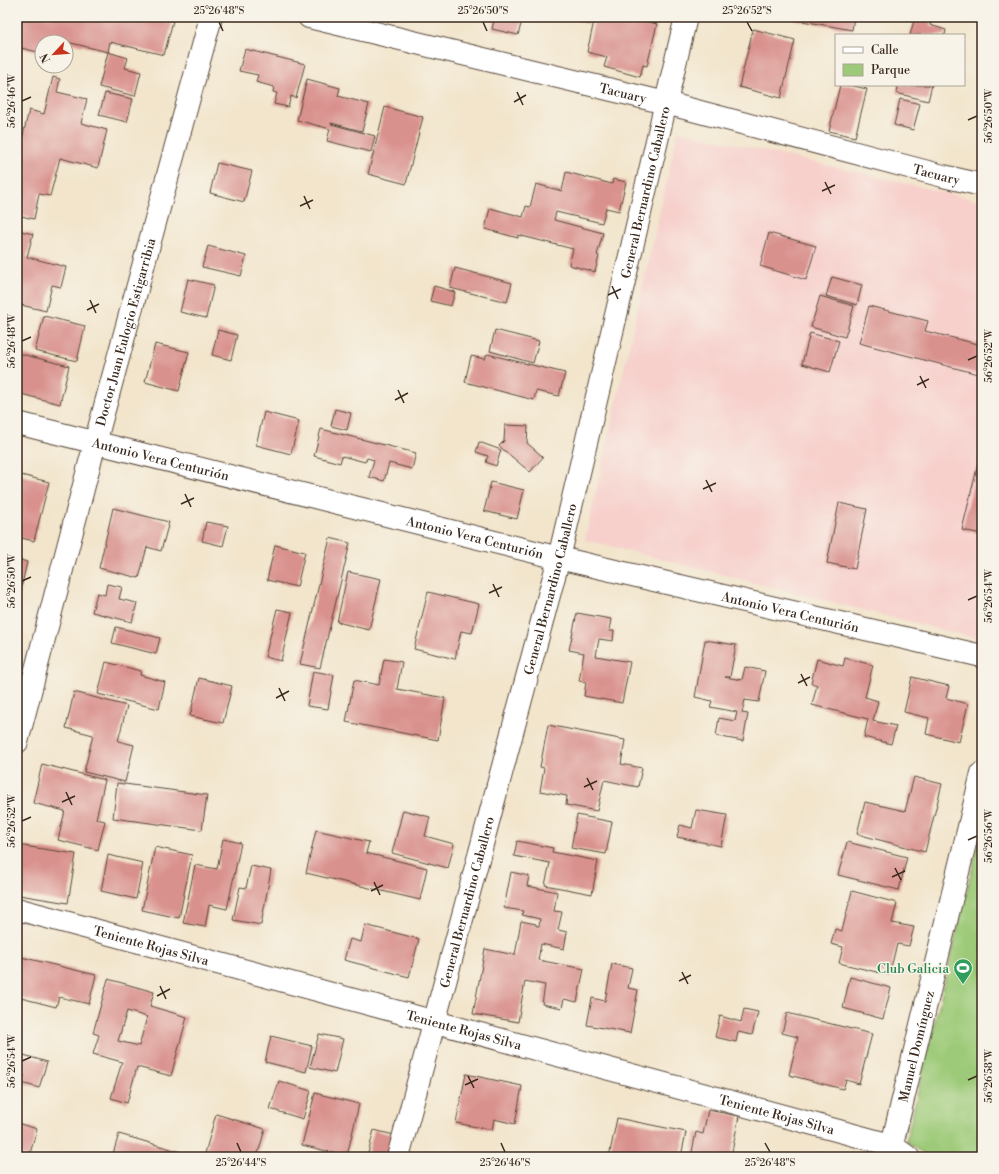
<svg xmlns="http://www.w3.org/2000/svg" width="999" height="1174" viewBox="0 0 999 1174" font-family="'Libre Bodoni',serif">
<rect width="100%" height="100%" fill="#f7f3e8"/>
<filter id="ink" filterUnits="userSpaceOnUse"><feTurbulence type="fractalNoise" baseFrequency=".025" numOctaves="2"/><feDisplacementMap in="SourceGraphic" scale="8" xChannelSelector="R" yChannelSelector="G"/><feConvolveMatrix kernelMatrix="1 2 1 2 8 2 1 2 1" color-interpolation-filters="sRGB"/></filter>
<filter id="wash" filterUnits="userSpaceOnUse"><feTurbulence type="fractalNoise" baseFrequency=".012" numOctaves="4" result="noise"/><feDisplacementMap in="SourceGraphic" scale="16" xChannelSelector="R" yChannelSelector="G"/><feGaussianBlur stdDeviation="0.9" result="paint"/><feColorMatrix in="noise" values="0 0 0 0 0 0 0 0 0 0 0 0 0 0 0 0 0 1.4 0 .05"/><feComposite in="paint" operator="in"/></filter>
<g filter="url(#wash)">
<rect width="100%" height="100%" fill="#f2e5cc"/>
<!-- built -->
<path fill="#f7d0cc" d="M678,131L982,201V640L585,540Z"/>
<!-- green -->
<path fill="#9dca78" stroke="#6c7a4b" d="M982,829V1157H927L906,1141Z"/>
<g id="blocks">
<!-- building -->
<g fill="#d9918d" fill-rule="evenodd">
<path d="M17,17H101L115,21L116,17H156L173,21L164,55L110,42L108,52L59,40L58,42H42V53L21,48L18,60Z"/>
<path d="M495,17H523L518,35L492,29Z"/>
<path d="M564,17H591L589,24Z"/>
<path d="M595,17H631L657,24L647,66L643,65L640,77L604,67L607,57L587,52Z"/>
<path d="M780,17H854L852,30Z"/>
<path d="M915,17H932L930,25L946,30L945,35H910Z"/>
<path d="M753,29L795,40L781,98L739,87Z"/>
<path d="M245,49L305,64L296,98L291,96L288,107L274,104L277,93L273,92L274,87L256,82L258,75L239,71Z"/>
<path d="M108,52L128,58L125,68L141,72L135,96L99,87Z"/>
<path d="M53,77L60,79L57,92L87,99L81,123L107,130L98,168L60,158L50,196L39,194L34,219L17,215V147L20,148L29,110L44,114Z"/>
<path d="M307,79L340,88L338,96L369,104L362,131L331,123V124L375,136L371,152L327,141L330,129L297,120Z"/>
<path d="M840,85H849L867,89L855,137L829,131Z"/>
<path d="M898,85H932L928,101L896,93Z"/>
<path d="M105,93L133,99L127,122L99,115Z"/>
<path d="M900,99L920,104L913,130L894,125Z"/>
<path d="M385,107L423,117L406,184L368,174Z"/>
<path d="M217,163L252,171L244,202L210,193Z"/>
<path d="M566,172L612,184L613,179L626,182L619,211L606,208L602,223L556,212L554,220L603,233L597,255L599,256L595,272L569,265L573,249L518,235V238L485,229L490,208L523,217L526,206L530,207L536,184L562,191Z"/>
<path d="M17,230L33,234L27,257L66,267L61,287L52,285L46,311L17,304Z"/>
<path d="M769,233L816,246L806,280L760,266Z"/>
<path d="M208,246L246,256L241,276L202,267Z"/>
<path d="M455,268L512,283L507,302L450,288Z"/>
<path d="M832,277L862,285L857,305L826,296Z"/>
<path d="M188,279L214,285L206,318L180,312Z"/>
<path d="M434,286L455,292L451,306L430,301Z"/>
<path d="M820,296L854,306L845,337L811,327Z"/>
<path d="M869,306L928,321L925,331L982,345V375L859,343Z"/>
<path d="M44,316L85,326L77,361L35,351Z"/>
<path d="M218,330L237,335L231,360L212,355Z"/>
<path d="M495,330L539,341L533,363L490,351Z"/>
<path d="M810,333L839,341L830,372L802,364Z"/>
<path d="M155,344L189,352L179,391L145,382Z"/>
<path d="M17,353L69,366L60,404L17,393Z"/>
<path d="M487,354L565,373L559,396L536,391L534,400L465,382L471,356L485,359Z"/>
<path d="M335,409L351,413L347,430L331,426Z"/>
<path d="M264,412L299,421L291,454L256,445Z"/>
<path d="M505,425L528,426L527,443L543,457L530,472L499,446L504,441Z"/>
<path d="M321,429L416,453L412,469L389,463L384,481L369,477L374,460L367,458L365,462L342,456L340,463L314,456Z"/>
<path d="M479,442L501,450L496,466L486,462L488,456L476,452Z"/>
<path d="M981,451H982V534L962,530Z"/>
<path d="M17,474L49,482L34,541L17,537Z"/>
<path d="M491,482L524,490L517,519L484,511Z"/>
<path d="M839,503L867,509L855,569L827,563Z"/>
<path d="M113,508L169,522L161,551L147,547L139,578L99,568Z"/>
<path d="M206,522L228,526L223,546L202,541Z"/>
<path d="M330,538L350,543L320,668L300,664Z"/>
<path d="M275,545L305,552L297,587L267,580Z"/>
<path d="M17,559L27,562L18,602L17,601Z"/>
<path d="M348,572L381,579L369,630L337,622Z"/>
<path d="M107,584L122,587L119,599L137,603L132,622L92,612L97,593L105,595Z"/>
<path d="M428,592L479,604L472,633L461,631L455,659L414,649Z"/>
<path d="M277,609L292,612L281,661L265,657Z"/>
<path d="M577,613L611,619L609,631H614L613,641L599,639L596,656L630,662L622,703L584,696L586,682L579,681L584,653L569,650Z"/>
<path d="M116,627L160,638L156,654L112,643Z"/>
<path d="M705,640L736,645L730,677H725L742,680L745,667L765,671L759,702L745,700L742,713L748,714L743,741L716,736L719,718L735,721L737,712L710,707L712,701L695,697Z"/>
<path d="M845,658L873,665L865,697L878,701L873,721L896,726L891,744L864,737L868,719L812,705L817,685L811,683L817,659L843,666Z"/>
<path d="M384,659L402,662L397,689L445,698L438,740L346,722L354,680L379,685Z"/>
<path d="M106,662L141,671L140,675L165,682L159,709L98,694Z"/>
<path d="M313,671L334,675L328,709L307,706Z"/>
<path d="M912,677L949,686L946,698L968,704L959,742L926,734L929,718L904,712Z"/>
<path d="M199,678L232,686L223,723L190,716Z"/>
<path d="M74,692L127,706L118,741L134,745L125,782L84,772L93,735L66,728Z"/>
<path d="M548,725L625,740L621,764L642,768L638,787L604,780L597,811L566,805L567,796L540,791L544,768L540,767Z"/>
<path d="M42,764L105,780L96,819L105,821L98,850L58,840L65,811L33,803Z"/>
<path d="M914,777L942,784L925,852L857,834L865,802L905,811Z"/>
<path d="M117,783L207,795L202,830L113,818Z"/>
<path d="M403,810L430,817L425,836L454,844L448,868L392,853Z"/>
<path d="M696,810L727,815L721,846L677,837L680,825L692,828Z"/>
<path d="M577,815L612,822L606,854L571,848Z"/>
<path d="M316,830L369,842L366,853L427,868L420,900L306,873Z"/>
<path d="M223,839L241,843L227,909L209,905L205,927L183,923L195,865L217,869Z"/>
<path d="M517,841L553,848L552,852L598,861L592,894L545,885L550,863L514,856Z"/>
<path d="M847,842L907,857L899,890L838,875Z"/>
<path d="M17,845L76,854L68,903L19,895L17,893Z"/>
<path d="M155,847L192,855L179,918L142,910Z"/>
<path d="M108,855L143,863L136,899L101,891Z"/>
<path d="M251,866L271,870L261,925L233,920L240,887L246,888Z"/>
<path d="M511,872L529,876L527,886L557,892L554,911L562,912L558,930L567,932L564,949L541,944L538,960L584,969L577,1002L564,999L562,1008L542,1004L545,985L525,981L518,1022L473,1014L485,949L515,955L521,921L536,924V926H539L540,919L522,915L523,911L504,908Z"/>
<path d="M852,891L897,903L892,923L914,927L909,946L897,944L889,975L839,963L843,947L831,944L835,929L842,931Z"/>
<path d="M365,925L419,939L409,977L344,960L350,939L361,942Z"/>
<path d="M17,956L96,975L89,1004L59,997L56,1007L17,997Z"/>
<path d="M612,964L632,968L628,988L638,990L630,1033L587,1025L592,998L605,1001Z"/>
<path d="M850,977L891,988L883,1019L843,1008Z"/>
<path d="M108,979L154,992L150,1006L187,1017L171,1076L137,1067L127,1103L111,1098L122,1062L93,1054L99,1035L93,1033ZM127,1011L147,1017L139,1046L118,1041Z"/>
<path d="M744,1009L758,1012L752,1035L738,1032L736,1042L715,1037L720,1016L741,1022Z"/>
<path d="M787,1013L872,1034L859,1084L846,1080L843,1089L789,1075L798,1037L782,1033Z"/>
<path d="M319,1034L343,1039L335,1073L310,1067Z"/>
<path d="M271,1036L312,1046L306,1072L265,1062Z"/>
<path d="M17,1053L47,1062L39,1088L22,1083L24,1075L17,1073Z"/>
<path d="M466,1074L522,1086L515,1124L494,1119L492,1130L456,1123Z"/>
<path d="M279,1081L311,1091L303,1119L270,1109Z"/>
<path d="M315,1093L359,1104L347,1156L302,1145Z"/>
<path d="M708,1110L739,1116L731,1157H691L696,1132L703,1134Z"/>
<path d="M216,1114L265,1129L257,1157H204Z"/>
<path d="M617,1118L686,1132L681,1157H609Z"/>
<path d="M17,1123L37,1129L29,1157L17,1155Z"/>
<path d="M374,1130L398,1136L393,1157H367Z"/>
<path d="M119,1134L188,1154L187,1157H112Z"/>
</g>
</g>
</g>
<g filter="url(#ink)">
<use href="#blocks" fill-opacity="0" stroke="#564638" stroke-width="1"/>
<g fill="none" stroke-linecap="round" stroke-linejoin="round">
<!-- street casing -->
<g stroke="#564638" stroke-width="24">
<g id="street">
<path id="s1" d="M309,17L666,103L943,176L982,185"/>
<path id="s2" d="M17,423L559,558L982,656"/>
<path id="s3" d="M17,742L95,443L211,17"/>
<path id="s4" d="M17,909L891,1145L908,1157"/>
<path id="s5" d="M398,1157L559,558L686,17"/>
<path id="s6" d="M889,1157L982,773"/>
</g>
</g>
<!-- street -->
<use href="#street" stroke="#fff" stroke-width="22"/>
</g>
</g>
<!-- ticks -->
<path fill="none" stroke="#3b2a1e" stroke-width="1.5" d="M219,22L223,31M483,22L487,31M747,22L752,31M517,92L523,105M22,101L31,97M514,102L526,95M968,120L977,116M825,182L831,194M822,191L835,185M304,196L310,209M300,206L313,200M612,286L618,299M608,295L621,289M90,300L96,313M87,310L99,304M22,341L31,337M968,360L977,356M920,376L926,388M917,385L929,379M398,390L404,403M395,400L408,393M706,480L712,492M703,489L716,483M185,494L191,507M181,504L194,498M22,581L31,577M493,584L499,597M489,593L502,587M968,600L977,596M801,674L807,686M798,683L810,677M279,688L285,701M276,698L289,691M587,778L593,790M584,787L597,781M66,792L72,805M62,802L75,796M22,821L31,817M968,840L977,836M895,868L901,880M892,877L905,871M374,882L380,895M371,891L383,885M682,972L688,984M679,981L691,975M160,986L166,999M157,996L170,989M22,1061L31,1057M468,1076L474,1088M968,1080L977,1076M465,1085L478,1079M237,1143L241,1152M501,1143L505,1152M765,1143L770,1152"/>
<!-- icons -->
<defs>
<g id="stadium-pin" transform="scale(1)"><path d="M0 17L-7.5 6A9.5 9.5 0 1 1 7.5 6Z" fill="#2e9e5b" stroke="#f7f3e8"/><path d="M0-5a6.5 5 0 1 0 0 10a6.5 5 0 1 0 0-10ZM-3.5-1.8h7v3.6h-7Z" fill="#fff"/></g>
</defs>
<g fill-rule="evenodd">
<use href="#stadium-pin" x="963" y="968"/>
</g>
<g text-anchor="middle" stroke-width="3" stroke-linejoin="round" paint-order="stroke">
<!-- street labels -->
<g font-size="13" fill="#3b2a1e" stroke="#f7f3e8">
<text dy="5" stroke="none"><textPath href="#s1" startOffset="323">Tacuary</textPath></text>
<text dy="5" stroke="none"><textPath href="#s1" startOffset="647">Tacuary</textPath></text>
<text dy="5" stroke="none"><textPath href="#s5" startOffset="996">General Bernardino Caballero</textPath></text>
<text dy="5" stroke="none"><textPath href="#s3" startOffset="424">Doctor Juan Eulogio Estigarribia</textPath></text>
<text dy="5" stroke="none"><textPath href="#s2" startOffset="148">Antonio Vera Centurión</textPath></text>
<text dy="5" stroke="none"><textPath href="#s2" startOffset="472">Antonio Vera Centurión</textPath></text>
<text dy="5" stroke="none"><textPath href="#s5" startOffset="588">General Bernardino Caballero</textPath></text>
<text dy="5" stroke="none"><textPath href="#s2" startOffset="796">Antonio Vera Centurión</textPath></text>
<text dy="5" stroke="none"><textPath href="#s5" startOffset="264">General Bernardino Caballero</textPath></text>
<text dy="5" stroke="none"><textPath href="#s4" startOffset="139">Teniente Rojas Silva</textPath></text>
<text dy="5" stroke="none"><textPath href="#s4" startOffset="463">Teniente Rojas Silva</textPath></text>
<text dy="5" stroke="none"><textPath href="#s6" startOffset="114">Manuel Domínguez</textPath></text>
<text dy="5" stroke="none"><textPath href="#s4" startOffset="787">Teniente Rojas Silva</textPath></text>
</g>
<!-- leisure labels -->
<g font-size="13" fill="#27864d" stroke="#f7f3e8" text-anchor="end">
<text x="949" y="973">Club Galicia</text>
</g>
</g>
<!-- margin -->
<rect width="999" height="1174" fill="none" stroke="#f7f3e8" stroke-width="44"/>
<!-- legend -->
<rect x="835" y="34" width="130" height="52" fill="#f7f3e8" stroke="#aca397"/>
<rect x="843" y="47" width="20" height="6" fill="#ffffff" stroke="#aca397"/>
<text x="871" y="54" font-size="12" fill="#3b2a1e">Calle</text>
<rect x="843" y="64" width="20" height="12" fill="#9dca78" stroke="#aca397"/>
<text x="871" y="74" font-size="12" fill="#3b2a1e">Parque</text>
<!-- north arrow -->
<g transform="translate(54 54) rotate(244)"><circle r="19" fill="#f7f3e8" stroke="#aca397"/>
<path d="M0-3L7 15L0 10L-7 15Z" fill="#c8321e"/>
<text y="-6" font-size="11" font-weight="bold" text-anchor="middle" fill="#3b2a1e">N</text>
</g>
<rect x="22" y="22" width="955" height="1130" fill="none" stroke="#3b2a1e" stroke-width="1.5"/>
<g font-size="10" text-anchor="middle" fill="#3b2a1e">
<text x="219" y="14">25°26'48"S</text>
<text x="483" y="14">25°26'50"S</text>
<text x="747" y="14">25°26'52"S</text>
<text transform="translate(11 101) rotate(-90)" y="4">56°26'46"W</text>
<text transform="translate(988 116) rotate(-90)" y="4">56°26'50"W</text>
<text transform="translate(11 341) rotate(-90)" y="4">56°26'48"W</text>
<text transform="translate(988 356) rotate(-90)" y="4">56°26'52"W</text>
<text transform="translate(11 581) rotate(-90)" y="4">56°26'50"W</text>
<text transform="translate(988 596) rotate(-90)" y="4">56°26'54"W</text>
<text transform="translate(11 821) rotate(-90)" y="4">56°26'52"W</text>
<text transform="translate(988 836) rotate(-90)" y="4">56°26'56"W</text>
<text transform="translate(11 1061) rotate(-90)" y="4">56°26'54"W</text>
<text transform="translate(988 1076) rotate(-90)" y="4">56°26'58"W</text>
<text x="241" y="1166">25°26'44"S</text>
<text x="505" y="1166">25°26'46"S</text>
<text x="770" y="1166">25°26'48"S</text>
</g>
</svg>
